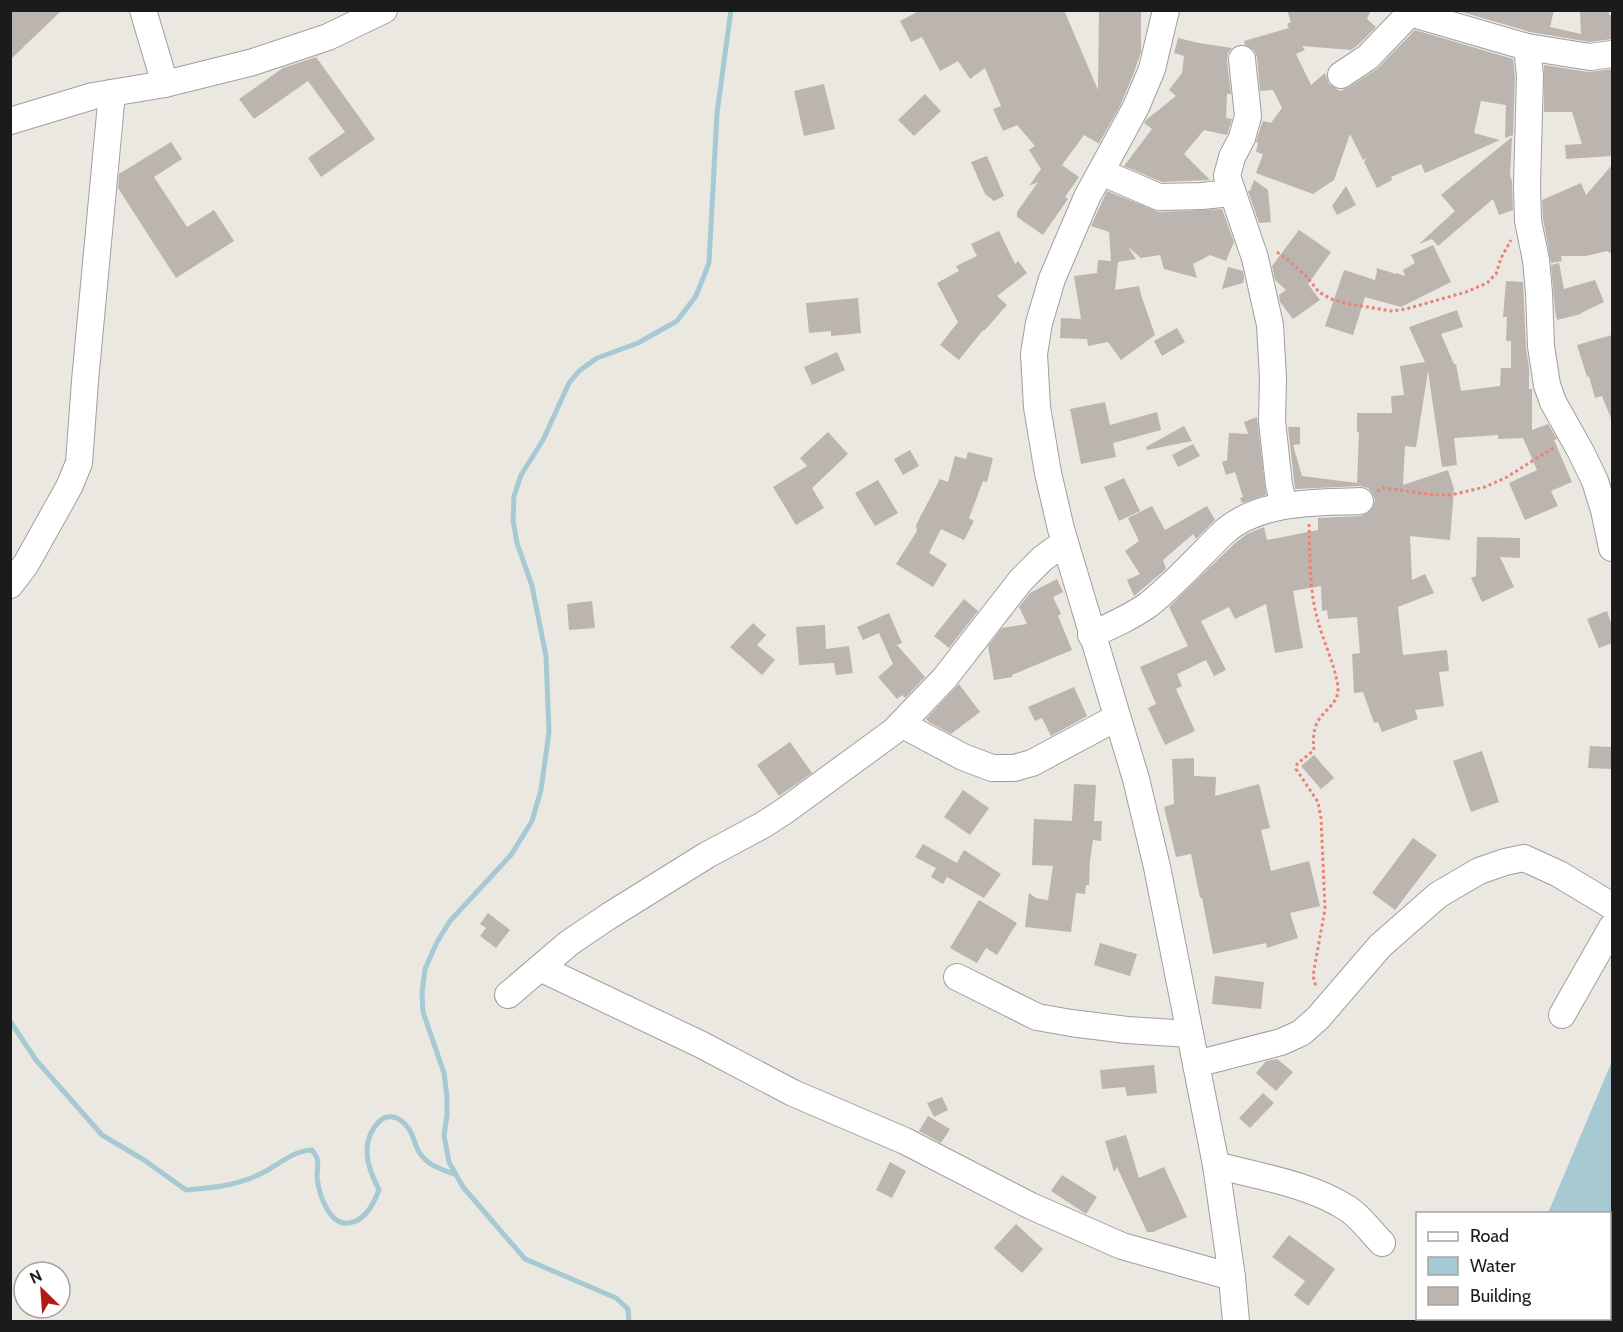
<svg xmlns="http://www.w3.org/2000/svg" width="1623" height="1332" viewBox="0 0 1623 1332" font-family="Cabin,sans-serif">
<rect width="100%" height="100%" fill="#ebe8e1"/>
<!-- water -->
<path fill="#a6c9d4" d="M1612,1061V1321H1512L1513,1318H1610V1214L1548,1213Z"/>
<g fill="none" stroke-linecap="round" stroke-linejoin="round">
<!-- stream -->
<g stroke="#a6c9d4" stroke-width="5">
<path d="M10,1021L36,1060L102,1135L144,1160L186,1190C211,1188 233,1186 256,1176C276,1168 290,1151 312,1150C314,1153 316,1155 317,1158C319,1164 317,1171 317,1177C319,1195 330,1230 353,1222C367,1218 374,1202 379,1190C370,1172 362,1152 371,1133C381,1113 396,1111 409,1129C417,1141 413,1149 427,1161C434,1168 447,1171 456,1175"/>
<path d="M629,1322L628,1309L616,1298L525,1259L463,1187L449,1162L444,1135L447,1116V1097L444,1073L423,1012L422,993L425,969L437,942L450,921L511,855L532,821L541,790L549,732L546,656L532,586L517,543L513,520L514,496L521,475L543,440L569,383L579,371L597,358L638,343L677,321L696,296L709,263L717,113L731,10"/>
</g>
</g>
<!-- building -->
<g fill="#bbb4af">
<path d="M10,10H62L10,60Z"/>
<path d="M921,10H1064L1098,90L1099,10H1141V52L1133,75L1120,106L1098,145V143L1084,135L1062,165L1079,177L1065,197L1068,199L1043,235L1017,217V212L1038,182L1029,186L1041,169L1029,150L1035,146L1017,125L1003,131L993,109L1001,106L985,68L970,79L958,61L940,71L922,37L911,42L900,21Z"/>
<path d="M1287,10H1371L1367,19L1376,27L1358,45L1351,50L1302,46L1305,50L1296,54L1311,85L1325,73L1329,84L1340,91L1349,87L1377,69L1415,30L1513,59L1515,77L1513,135L1505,138L1506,105L1481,101L1474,133L1500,140L1425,173L1421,164L1391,177L1392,180L1377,188L1364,162L1367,158L1363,160L1350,134L1334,180L1313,194L1256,173L1263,154L1256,152L1258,143L1256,142L1261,126L1263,121L1271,123L1282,108L1273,90L1260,91L1257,57L1254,50L1245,45L1244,41L1289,28L1287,24L1291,22Z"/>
<path d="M1455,10H1554L1550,27L1581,34L1580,10H1609V15H1612V39L1590,42L1530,32Z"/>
<path d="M1178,38L1199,43L1232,48L1228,53L1227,61L1231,94H1227L1226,118L1232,119L1228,132L1227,135L1204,130L1184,154L1210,180L1162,182L1124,166L1152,129L1144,123L1146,120L1176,96L1169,90L1182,73L1184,56L1174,53Z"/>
<path d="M316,57L375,139L321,177L308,158L345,132L308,81L254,119L239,99L283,68Z"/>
<path d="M1544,65L1588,72L1612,69V156L1566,159L1565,145L1582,144L1572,112H1544Z"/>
<path d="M824,84L835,129L804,136L794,91Z"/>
<path d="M925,94L941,111L914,136L898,120Z"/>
<path d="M1512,137L1510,175L1512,181L1513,210L1499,215L1493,199L1438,246L1432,239L1419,244L1455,211L1441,195Z"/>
<path d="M171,142L182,159L154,177L187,227L214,210L234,241L176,278L118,188L119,174Z"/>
<path d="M987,156L1004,196L994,201L985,194L971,162Z"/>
<path d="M1612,165V254L1607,251L1586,256H1561L1562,261L1551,263L1543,219L1542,200L1581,183L1586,195Z"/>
<path d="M1254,180L1268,190L1271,222L1259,223L1248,191H1250Z"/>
<path d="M1346,186L1356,205L1337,215L1332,206Z"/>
<path d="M1107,191L1159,212L1222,209L1234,242L1226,261L1210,255L1193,264L1197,278L1164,269L1160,255L1141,258L1128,247L1136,259L1118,262L1115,290L1139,286L1141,295L1155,335L1121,360L1108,342L1088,346L1087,339L1060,338L1061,318L1081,319L1074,276L1097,273L1098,260L1111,261L1109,232L1091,226Z"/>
<path d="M1299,230L1331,252L1308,284L1320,300L1293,319L1280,302L1279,295L1286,290L1275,280L1272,266Z"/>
<path d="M999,231L1015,264L1018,261L1027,273L997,296L1007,305L984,331L983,330L959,360L940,345L958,322L937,283L959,271L956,266L977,256L971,244Z"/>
<path d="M1433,245L1451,282L1401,307L1365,297L1353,335L1325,326L1344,270L1375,280L1377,271L1376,268L1393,273L1394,274L1396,273L1405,276L1403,270L1415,263L1411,255Z"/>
<path d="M1559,263L1564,289L1595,280L1604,302L1581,313V314L1557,320L1555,311L1551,265Z"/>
<path d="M1228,267L1243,271L1244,278L1243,283L1222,289Z"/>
<path d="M1506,281L1523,282L1526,347L1529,368V389H1532V430L1548,424L1557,439L1554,440L1572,482L1551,491L1558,506L1525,520L1509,483L1537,470L1523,438L1498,439V435L1454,438L1457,465L1442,467L1428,371L1416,447L1405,446L1403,485L1448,470L1454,489L1450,540L1410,536L1412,580L1425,574L1434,593L1398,607L1403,655L1447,650L1449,671L1439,672L1444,706L1415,710L1418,719L1382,732L1378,722L1374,723L1363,692L1354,693L1352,654L1360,653L1357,617L1328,619L1327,610L1322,611L1321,586L1293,591L1303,648L1275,653L1266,604L1235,619L1229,607L1201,621L1226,670L1214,676L1206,660L1177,674L1182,686L1176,689L1195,731L1165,745L1148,708L1156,704L1140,667L1188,646L1169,607L1235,543L1247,534L1264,527L1267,540L1318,530V518L1361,516L1368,513L1373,507L1375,500L1372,493L1368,488L1360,486L1295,489L1288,427H1300V444L1293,445L1302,476L1357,483L1359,432H1357V413H1392L1391,396L1404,395L1400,366L1425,362L1409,327L1457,310L1463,327L1441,334L1454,364H1456L1461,391L1500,386L1501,368H1511V341H1506L1507,317H1503Z"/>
<path d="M858,298L861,333L831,336V331L809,333L806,303Z"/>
<path d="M1177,328L1185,342L1162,356L1154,341Z"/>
<path d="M1612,335V421L1602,396L1595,398L1589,376L1587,377L1577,345Z"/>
<path d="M837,352L845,370L812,385L804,367Z"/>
<path d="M1105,402L1110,425L1157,412L1161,430L1113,443L1116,457L1081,464L1070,409Z"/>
<path d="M1257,417L1266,495L1242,503L1240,498L1243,497L1235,472L1226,475L1222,462L1227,460L1229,433L1248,434L1244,422Z"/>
<path d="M1184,426L1192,441L1147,450L1146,447Z"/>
<path d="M828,432L848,454L812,488L824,508L796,525L773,487L807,466L800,458Z"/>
<path d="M1193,444L1200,456L1178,467L1172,455Z"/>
<path d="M910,450L919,466L903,475L894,459Z"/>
<path d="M968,452L993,458L987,482L983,481L969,518L974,521L964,540L941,529L929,553L947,564L933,587L896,564L917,531L916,525L940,479L948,482L955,456L966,459Z"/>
<path d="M1124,478L1140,511L1119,521L1104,487Z"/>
<path d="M878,480L898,513L875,526L855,493Z"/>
<path d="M1152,506L1165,530L1207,506L1215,520L1196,539L1193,534L1163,560L1166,569L1134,596L1127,580L1140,574L1125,551L1139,541L1128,518Z"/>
<path d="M1477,537L1520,538V558L1500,557L1514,587L1482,602L1471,578L1476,576Z"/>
<path d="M1057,579L1063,592L1053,597L1061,614L1058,616L1072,650L1012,675V677L994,680L988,646L1002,628L1027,624L1019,607L1030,593Z"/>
<path d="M964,599L978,611L949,648L934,636Z"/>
<path d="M592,601L595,628L569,630L567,604Z"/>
<path d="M1607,611L1612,626V643L1599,648L1587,619Z"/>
<path d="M889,613L902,643L897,645L925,677L905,698L902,695L897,699L878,677L893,664L879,633L863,640L857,627Z"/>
<path d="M753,623L766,635L757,645L775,660L762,675L730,647Z"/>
<path d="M825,625L826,649L849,646L853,673L836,675L834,663L799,665L796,627Z"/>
<path d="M959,684L980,712L951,734L929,722L926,719Z"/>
<path d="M1074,687L1087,716L1051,736L1042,718L1035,721L1028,707Z"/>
<path d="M790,742L812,773L779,796L757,765Z"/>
<path d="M1590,746L1612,747V769L1588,768Z"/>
<path d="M1482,751L1499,802L1471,812L1453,761Z"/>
<path d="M1314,755L1334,778L1321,789L1301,766Z"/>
<path d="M1194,758V776L1216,777L1215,796L1259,784L1270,828L1261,830L1271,871L1309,861L1320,906L1290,913L1298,938L1267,948L1266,943L1213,954L1202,898H1200L1191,854L1176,857L1164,807L1174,804L1172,759Z"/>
<path d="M1074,784L1096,785L1094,821H1102L1101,841L1093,840L1090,860L1089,885H1086L1085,894L1076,893L1071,932L1025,927L1029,893L1036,898L1048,900L1053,866L1032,865L1034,819L1072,821Z"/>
<path d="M963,790L989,808L970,835L944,817Z"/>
<path d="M1413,838L1437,855L1395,910L1372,893Z"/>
<path d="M923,844L957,863L964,850L1001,874L984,898L947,877L943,884L931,877L936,868L915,857Z"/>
<path d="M979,900L1017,923L997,955L986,948L977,963L950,948Z"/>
<path d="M488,913L510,930L496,948L480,936L486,928L480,924Z"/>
<path d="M1100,943L1137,954L1130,976L1094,965Z"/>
<path d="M1215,976L1264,982L1261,1009L1212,1004Z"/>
<path d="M1277,1059L1293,1072L1276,1091L1256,1073L1266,1061Z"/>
<path d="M1154,1065L1157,1093L1127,1096L1125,1087L1102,1089L1100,1070Z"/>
<path d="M1263,1093L1274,1103L1250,1128L1239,1118Z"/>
<path d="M942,1097L948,1110L934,1117L927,1103Z"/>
<path d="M928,1116L950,1129L941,1143L919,1131Z"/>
<path d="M1126,1135L1139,1178L1164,1167L1187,1217L1153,1232H1147L1117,1167L1114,1172L1105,1141Z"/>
<path d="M890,1162L906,1171L892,1198L876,1190Z"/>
<path d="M1062,1175L1097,1197L1086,1214L1051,1191Z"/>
<path d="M1016,1224L1043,1249L1022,1273L994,1248Z"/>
<path d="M1289,1235L1335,1269L1308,1306L1294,1295L1305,1281L1272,1257Z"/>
</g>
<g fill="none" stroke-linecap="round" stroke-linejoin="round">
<!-- minor casing -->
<g stroke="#9f9f9f" stroke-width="28">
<g id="minor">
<path d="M143,10L165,84"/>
<path d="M1166,10L1152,69L1136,107L1087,197L1052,279L1039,323L1034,354L1037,407L1048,473L1061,529L1136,779L1157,867L1216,1165L1232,1277L1236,1322"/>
<path d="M1407,10L1410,13L1527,47L1590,57L1612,54"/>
<path d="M1527,47L1530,76L1527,185L1528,221L1536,260L1539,293L1541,346L1547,385L1553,402L1581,452L1595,481L1604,510L1612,548"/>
<path d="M1242,59L1248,116L1242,138L1232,157L1227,176L1255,258L1270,325L1273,378L1272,421L1279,485L1284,506"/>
<path d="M1341,75L1368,57L1410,13"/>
<path d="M10,121L93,96L165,84L253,62L328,37L384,10"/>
<path d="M1101,172L1159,197L1202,196L1221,194L1231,190"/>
<path d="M10,585L26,564L69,487L79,463L85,381L112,93"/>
<path d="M1091,635C1111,626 1131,617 1148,605C1176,583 1200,555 1225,531C1262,500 1315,503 1360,501"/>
<path d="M901,724L963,757L992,768H1014L1032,763L1116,718"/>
<path d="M540,968L700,1044L793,1093L905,1141L1031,1206L1122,1246L1232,1277"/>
<path d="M957,977L1037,1017L1071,1023L1127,1030L1190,1034"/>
<path d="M508,995L569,943L609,916L707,855L763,825L786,810L894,731L944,679L1021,580L1042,559L1054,550L1065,544"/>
<path d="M1562,1015L1612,927"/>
<path d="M1196,1064L1281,1042L1301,1033L1318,1018L1380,946L1438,895L1479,871L1505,862L1524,858L1559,874L1612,906"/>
<path d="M1216,1165C1257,1176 1309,1184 1345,1207C1358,1214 1371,1232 1382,1243"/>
</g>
</g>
<!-- path -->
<g stroke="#e88475" stroke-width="3" stroke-dasharray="3 3" stroke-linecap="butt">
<path d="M1277,252L1286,258L1306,276L1319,292L1331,299L1349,304L1391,311L1406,309L1466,292L1487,283L1496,274L1501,258L1511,240"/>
<path d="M1377,491L1384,488L1436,495H1451L1485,487L1507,477L1556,446"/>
<path d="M1309,524C1310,556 1309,590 1318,621C1323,641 1336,667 1338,688C1339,704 1323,710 1317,723C1313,731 1313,741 1314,750L1297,764L1296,769L1318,802L1321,818L1325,909L1313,976L1316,987"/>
</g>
<!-- minor -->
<use href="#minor" stroke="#fff" stroke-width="26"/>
</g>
<!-- border -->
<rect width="1623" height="1332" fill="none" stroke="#1b1b1b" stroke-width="24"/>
<!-- legend -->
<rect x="1416" y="1212" width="195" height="108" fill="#ffffff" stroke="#a4a4a4" stroke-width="1.5"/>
<rect x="1428" y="1232" width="30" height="9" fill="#ffffff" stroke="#a4a4a4" stroke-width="1.5"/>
<text x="1470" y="1242" font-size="18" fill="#1b1b1b">Road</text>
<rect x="1428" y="1257" width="30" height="18" fill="#a6c9d4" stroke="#a4a4a4" stroke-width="1.5"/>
<text x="1470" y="1272" font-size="18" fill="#1b1b1b">Water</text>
<rect x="1428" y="1287" width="30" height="18" fill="#bbb4af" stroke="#a4a4a4" stroke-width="1.5"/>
<text x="1470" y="1302" font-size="18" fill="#1b1b1b">Building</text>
<!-- north arrow -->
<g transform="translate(42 1290) rotate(335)"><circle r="28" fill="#ffffff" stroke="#a4a4a4" stroke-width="1.5"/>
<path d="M0-4.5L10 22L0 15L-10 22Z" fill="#af1b17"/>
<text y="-9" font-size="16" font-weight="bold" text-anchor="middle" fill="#1b1b1b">N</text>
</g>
</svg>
